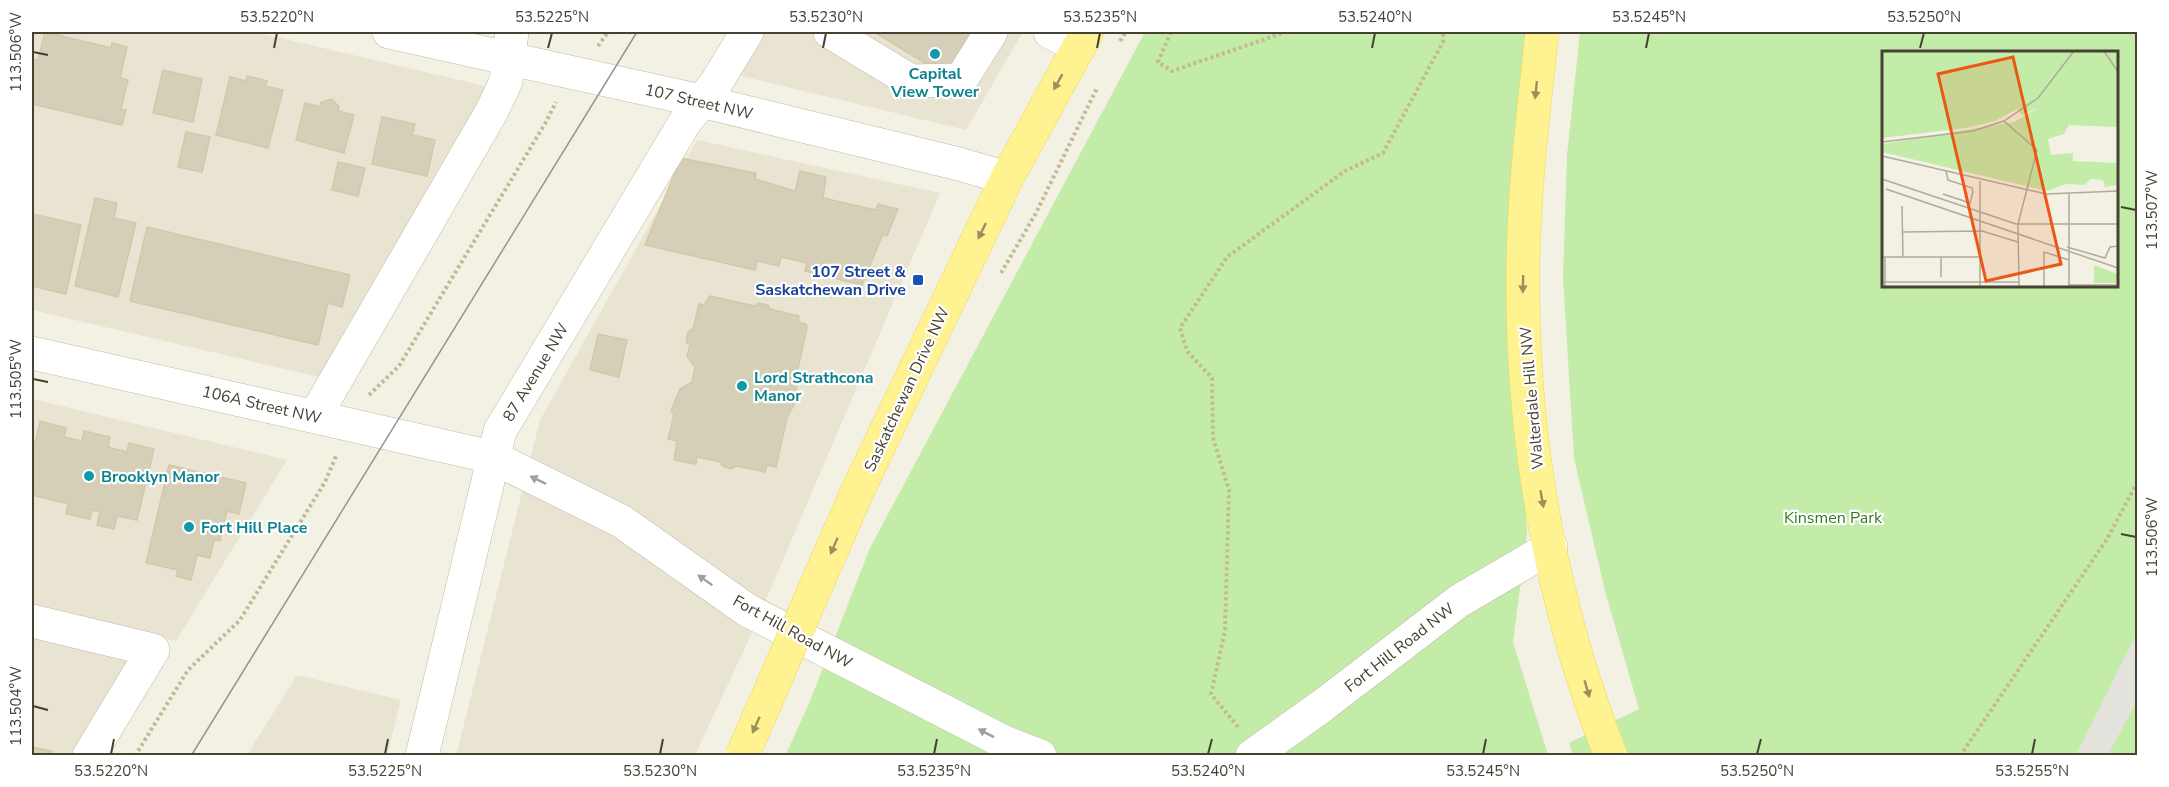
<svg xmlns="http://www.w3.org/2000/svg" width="2169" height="787" viewBox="0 0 2169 787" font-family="'Nunito Sans',sans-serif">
<rect width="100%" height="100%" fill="#f3f1e3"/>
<!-- residential -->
<g fill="#e8e4d1">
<path d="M32,32H255L489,87L323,378L32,310Z"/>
<path d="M763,32H1023L966,130L737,75Z"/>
<path d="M697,140L940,193L751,635L695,755L456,756L540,420Z"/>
<path d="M32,399L287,460L176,641L151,635L81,755L32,756Z"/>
<path d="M297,675L401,700L387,755H247Z"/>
</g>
<!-- green -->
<g fill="#c2eca8" fill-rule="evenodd">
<path d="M1145,32H1534L1514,335L1527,534L1513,642L1548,755L785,756L808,706L870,548Z"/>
<path d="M1580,32H2137V755L1573,756L1569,743L1639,709L1605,591L1574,458L1563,278L1567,155ZM1884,52H2116V285H1884Z"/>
</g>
<!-- parking -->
<path fill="#e3e2dc" d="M2137,632V701L2108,755H2076Z"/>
<!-- building -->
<g fill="#d6cfb8" stroke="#d1c9aa" stroke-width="1.5">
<path d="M45,32H59L58,35L111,48L112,43L127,47L120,78L128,80L121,109L126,110L122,125L32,104V59L38,60Z"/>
<path d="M874,32H974L946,76Z"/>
<path d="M163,70L202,79L193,122L153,113Z"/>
<path d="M247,76L267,81L265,86L283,90L268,148L216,135L230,77L246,81Z"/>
<path d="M332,99L339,107L338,111L354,115L344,153L296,140L305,103L320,107L321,102Z"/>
<path d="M382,117L415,124L412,135L435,140L427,176L372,164Z"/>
<path d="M186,132L210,137L202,172L178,167Z"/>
<path d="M681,158L756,173L755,179L795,191L800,171L826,177L823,198L876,210L878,204L898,209L887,236L883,234L862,285L805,271L807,263L781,257L779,266L757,261L755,270L645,245Z"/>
<path d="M338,162L365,168L358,196L332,190Z"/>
<path d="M95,198L117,203L114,218L136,223L118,297L75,286Z"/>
<path d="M32,214L81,225L66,294L32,286Z"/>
<path d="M147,227L350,275L342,307L328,303L318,345L130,301Z"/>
<path d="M710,296L755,306L758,303L768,305L770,309L799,316L798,322L806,324L807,328L797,373L796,401L787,418L776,467L767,465L765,472L736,466L731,469L722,466L720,462L697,457L696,464L674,460L677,441L668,439L674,415L671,411L680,389L692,382L695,367L687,356L690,345L686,342L688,332L693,329L699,304L704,305Z"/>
<path d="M598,334L627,340L619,377L590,370Z"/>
<path d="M40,421L66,428L64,437L82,441L84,431L110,437L108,447L127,452L129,443L154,449L137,520L117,516L114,529L97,525L100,512L92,510L90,519L66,514L68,504L32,495V457Z"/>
<path d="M169,465L246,483L239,514L227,511L220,541L214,540L210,558L197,555L191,580L176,576L178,570L146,563Z"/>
<path d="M32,747L52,751L51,756H32Z"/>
</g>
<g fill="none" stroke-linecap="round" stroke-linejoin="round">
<!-- minor casing -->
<g stroke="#bfbba5" stroke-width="34">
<g id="minor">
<path d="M389,32L701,101L959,164L1007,178"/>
<path d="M830,32L911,81L961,80L991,32"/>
<path d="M1050,32L1079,47"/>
<path d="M32,353L492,457L621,521L747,610L1004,742L1040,756"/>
<path d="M315,416L492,111L506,81L512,32"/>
<path d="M32,621L153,650L89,756"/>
<path d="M422,756L500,431L685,122L716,83L747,32"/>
<path d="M1252,756L1322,706L1459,601L1551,547"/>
</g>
</g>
<!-- major casing -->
<g stroke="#eed957" stroke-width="34">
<g id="major">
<path d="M1542,32C1533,117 1522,203 1523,290C1523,446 1553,610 1611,756"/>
<path d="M857,492L1007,178L1087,32"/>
</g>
</g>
<!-- path -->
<g stroke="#c3ba95" stroke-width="4" stroke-dasharray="3 3" stroke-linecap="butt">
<path d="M1171,32L1158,62L1172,71L1286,32"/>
<path d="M1120,41L1126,32"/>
<path d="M598,46L608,32"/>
<path d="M1001,273L1036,213L1097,88"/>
<path d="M369,395L399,366L546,122L556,102"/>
<path d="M1238,727L1211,694L1225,631L1229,490L1213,438L1212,378L1187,351L1180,328L1227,257L1345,171L1383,153L1443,42V32"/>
<path d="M135,756L188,670L240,620L325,482L337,454"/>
<path d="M1960,756L2107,539L2138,481"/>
</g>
<!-- minor -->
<use href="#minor" stroke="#fff" stroke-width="33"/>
<!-- major -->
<use href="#major" stroke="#fff291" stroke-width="33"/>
<!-- tram -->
<path stroke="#949494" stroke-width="1.5" d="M191,756L637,32"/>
<!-- major-bridge casing -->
<g stroke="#eed957" stroke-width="34" stroke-linecap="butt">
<path id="major-bridge" d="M742,756L857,492"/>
</g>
<!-- major-bridge -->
<use href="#major-bridge" stroke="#fff291" stroke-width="33"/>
</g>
<!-- one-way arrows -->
<defs><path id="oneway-solid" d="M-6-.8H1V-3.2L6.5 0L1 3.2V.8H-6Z" transform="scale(1.5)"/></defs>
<g fill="#99915d">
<use href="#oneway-solid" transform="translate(1058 82) rotate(119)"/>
<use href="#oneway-solid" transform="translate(1536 90) rotate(96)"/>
<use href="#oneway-solid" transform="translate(982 231) rotate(116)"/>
<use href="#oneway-solid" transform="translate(1523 284) rotate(91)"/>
<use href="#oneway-solid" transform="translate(1542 499) rotate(80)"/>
<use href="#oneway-solid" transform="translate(834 546) rotate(114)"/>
<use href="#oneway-solid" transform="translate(1587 689) rotate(74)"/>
<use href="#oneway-solid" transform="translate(756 725) rotate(114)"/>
</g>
<g fill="#a2a099">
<use href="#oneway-solid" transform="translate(538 480) rotate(-154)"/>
<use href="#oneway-solid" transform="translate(705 580) rotate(-145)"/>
<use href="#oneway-solid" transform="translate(986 733) rotate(-153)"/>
</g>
<!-- ticks -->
<path fill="none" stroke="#464133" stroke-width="2" d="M274,48L277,33M548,48L552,33M823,48L826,33M1097,48L1100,33M1372,48L1375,33M1646,48L1649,33M1920,48L1924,33M33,52L48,55M2121,207L2136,210M33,379L48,382M2121,534L2136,537M33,706L48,710M111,754L114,739M385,754L388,739M660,754L663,739M934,754L937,739M1208,754L1212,739M1483,754L1486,739M1757,754L1761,739M2032,754L2035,739"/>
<!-- markers -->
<g fill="#0f9aa8" stroke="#fff" stroke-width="2">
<circle cx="935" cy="54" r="6"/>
<circle cx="742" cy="386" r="6"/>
<circle cx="89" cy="476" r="6"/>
<circle cx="189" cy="527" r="6"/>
</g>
<rect fill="#1a4fb4" stroke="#fff" stroke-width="2" x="912" y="274" width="12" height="12" rx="3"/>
<g text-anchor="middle" stroke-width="4.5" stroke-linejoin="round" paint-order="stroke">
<!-- culture labels -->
<g font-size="16" font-weight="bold" fill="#0d838f" stroke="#fff" text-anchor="start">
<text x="935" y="79" text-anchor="middle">Capital<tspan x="935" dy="18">View Tower</tspan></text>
<text x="754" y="383">Lord Strathcona<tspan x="754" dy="18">Manor</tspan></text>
<text x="101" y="482">Brooklyn Manor</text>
<text x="201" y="533">Fort Hill Place</text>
</g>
<!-- street labels -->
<g font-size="16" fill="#464133" stroke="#fff">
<text transform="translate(699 101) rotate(13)" y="6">107 Street NW</text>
<text transform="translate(535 372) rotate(-59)" y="6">87 Avenue NW</text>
<text transform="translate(906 389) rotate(-65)" y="6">Saskatchewan Drive NW</text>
<text transform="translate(1531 398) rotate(-95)" y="6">Walterdale Hill NW</text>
<text transform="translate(262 404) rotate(13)" y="6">106A Street NW</text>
<text transform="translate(793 631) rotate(29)" y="6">Fort Hill Road NW</text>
<text transform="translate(1399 647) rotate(-38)" y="6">Fort Hill Road NW</text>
</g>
<!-- transit labels -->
<g font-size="16" font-weight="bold" fill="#164399" stroke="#fff" text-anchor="end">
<text x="906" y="277">107 Street &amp;<tspan x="906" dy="18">Saskatchewan Drive</tspan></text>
</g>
<!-- park labels -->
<g font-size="16" fill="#357c21" stroke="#fff">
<text x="1833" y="523">Kinsmen Park</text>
</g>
</g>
<!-- overview -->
<g transform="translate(1882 51)">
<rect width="236" height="236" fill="#f3f1e3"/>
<path d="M0,0H235V76L187,74L182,83L166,88L169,104L191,102V110L235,112V134L223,136L221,129L208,128L203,134L184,133L165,140L0,101V93L132,71L157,56L140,64L135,58L113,70L84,77L0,87ZM212,214L235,223V232H212Z" fill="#c2eca8"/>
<path fill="none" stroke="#aeab9d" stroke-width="1.5" d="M222,0L236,21M122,70L155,99L136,173L137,235M0,91L91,80L122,70L156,47L192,0M0,105L164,143L236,140M0,128L134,173H236M4,138L236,217M61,143L88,152L91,141L90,137L66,129L64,120M20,155L21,206M21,181L100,180L136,191M185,196L223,207L228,196L236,195M0,206H98M3,206V235M59,226V206M0,231H137M187,234H236M98,235V130M162,235V201L187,209M187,235V143"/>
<path fill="#ec5813" fill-opacity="0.15" stroke="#ec5813" stroke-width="3" d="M131,6L179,213L104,230L56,23Z"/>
<rect width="236" height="236" fill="none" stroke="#464133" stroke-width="3"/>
</g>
<!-- border -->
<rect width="2169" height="787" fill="none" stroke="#ffffff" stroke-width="66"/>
<rect x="33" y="33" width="2103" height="721" fill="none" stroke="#464133" stroke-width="2"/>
<g font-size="15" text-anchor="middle" fill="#464133">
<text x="277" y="22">53.5220°N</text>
<text x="552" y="22">53.5225°N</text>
<text x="826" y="22">53.5230°N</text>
<text x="1100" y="22">53.5235°N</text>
<text x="1375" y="22">53.5240°N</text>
<text x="1649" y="22">53.5245°N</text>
<text x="1924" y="22">53.5250°N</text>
<text transform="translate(16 52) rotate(-90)" y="5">113.506°W</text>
<text transform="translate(2152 210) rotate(-90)" y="5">113.507°W</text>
<text transform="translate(16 379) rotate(-90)" y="5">113.505°W</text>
<text transform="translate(2152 537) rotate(-90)" y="5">113.506°W</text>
<text transform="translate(16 706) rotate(-90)" y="5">113.504°W</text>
<text x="111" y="776">53.5220°N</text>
<text x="385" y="776">53.5225°N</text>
<text x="660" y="776">53.5230°N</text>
<text x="934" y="776">53.5235°N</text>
<text x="1208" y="776">53.5240°N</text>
<text x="1483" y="776">53.5245°N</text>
<text x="1757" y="776">53.5250°N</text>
<text x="2032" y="776">53.5255°N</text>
</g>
</svg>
